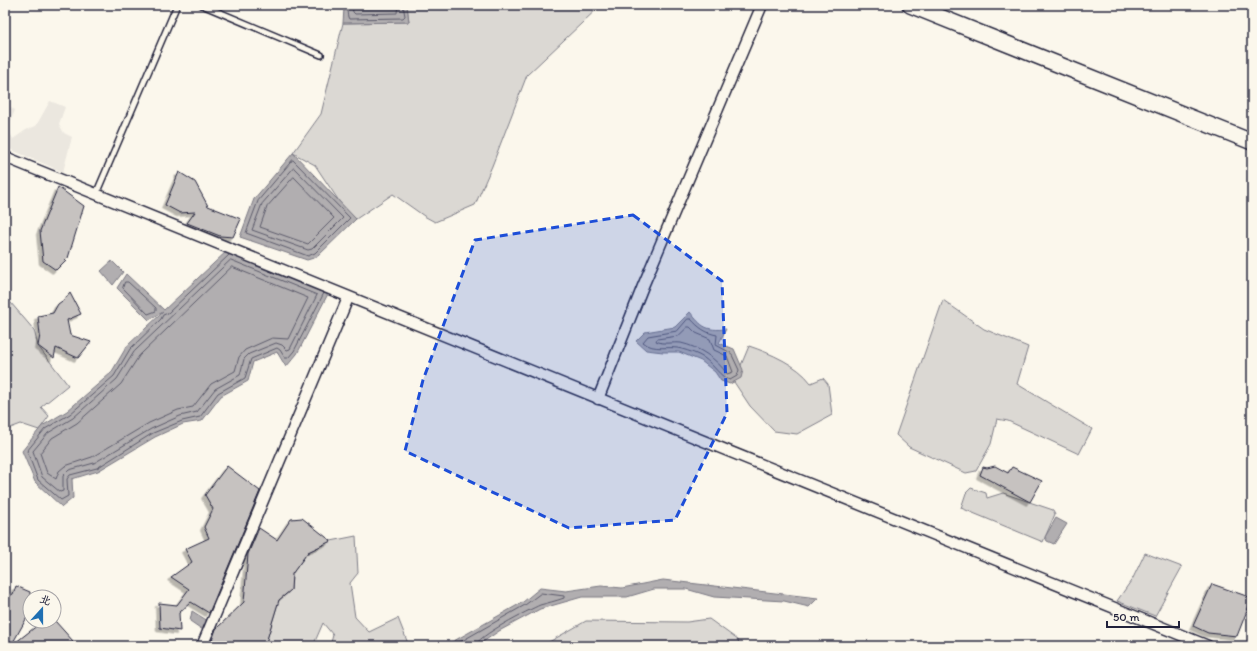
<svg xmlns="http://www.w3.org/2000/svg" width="1257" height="651" viewBox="0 0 1257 651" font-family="Itim,'LXGW WenKai TC',sans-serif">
<defs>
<filter id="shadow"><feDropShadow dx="-3.5" dy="3.5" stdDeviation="0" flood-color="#0004"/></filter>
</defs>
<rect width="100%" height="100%" fill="#fbf7ec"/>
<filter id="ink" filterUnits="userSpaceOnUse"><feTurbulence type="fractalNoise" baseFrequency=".025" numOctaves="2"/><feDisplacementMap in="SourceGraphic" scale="8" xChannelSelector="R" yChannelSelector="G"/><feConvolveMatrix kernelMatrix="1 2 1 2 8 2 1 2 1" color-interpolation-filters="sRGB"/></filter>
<g filter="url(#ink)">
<!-- built -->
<path fill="#ebe7df" d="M50,101L65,107L59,124L64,133L72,137L63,172L5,147V105L15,110L8,128L13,139L26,130L36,126Z"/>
<!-- green -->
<g fill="#dbd8d3" stroke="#7e7d87">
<path d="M407,5H601L527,75L492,166L475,205L435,222L424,216L393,194L356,219L343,207L315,165L293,153L321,114L343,23L409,22Z"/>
<path d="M5,296L34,330L38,346L68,385L41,407L49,416L39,430L21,424L5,430Z"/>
<path d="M943,300L984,329L1028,347L1017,384L1092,429L1079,454L1008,421L997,419L991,444L976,471L966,473L909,447L896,435Z"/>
<path d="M749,346C770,353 798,365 811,383L823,378L828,384L832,415L797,434L774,431L750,406L734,382Z"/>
<path d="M971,488L986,493L987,498L1003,493L1053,510L1055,514L1043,542L961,508L966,493Z"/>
<path d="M356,536L358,573L350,583L355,617L369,632L398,618L409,646H330L333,635L323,623L313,646H265L279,600L291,590L292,574L308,552L331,541Z"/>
<path d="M1145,553L1182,567L1155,616L1117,601L1133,578Z"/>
<path d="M709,619L738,640L740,646H542L586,621L687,622Z"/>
</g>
<!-- water -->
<g fill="#b1aeb0" stroke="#787681">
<path d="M338,5H407L409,22L343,23L344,8Z"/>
<path d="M293,153L356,219L317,257L307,260L240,237L254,199Z"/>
<path d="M229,249L330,290L297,354L286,367L277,352L253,362L248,381L221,396L202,421L183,424L155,437L98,471L72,479L73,498L62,507L35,482L22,451L42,426L67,411L111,373L127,346L163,312L149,320L117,288L126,274L164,310Z"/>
<path d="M112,261L123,272L113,285L101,271Z"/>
<path d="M690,312C702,327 706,331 726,329L719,343L734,349L743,370L741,378L730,384L721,381L715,372L701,361L679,352H663L646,350L636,341L645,332L675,327Z"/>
<path d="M1056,518L1067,524L1054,544L1047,541L1045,537Z"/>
<path d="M663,580L818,598L809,607L784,601L714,597L686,589H654L627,597H582L540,609L499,631L477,646H445L523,602L540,588L566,591L601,586L622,588Z"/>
<path d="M192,611L208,621L203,630L190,621Z"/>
</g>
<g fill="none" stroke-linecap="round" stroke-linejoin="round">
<!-- shore -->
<g stroke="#5b5a6a" stroke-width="1">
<path d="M346,5L348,17L349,19L403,18L405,16L403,5"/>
<path d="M352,5L353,12L355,14L397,13L398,5"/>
<path d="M293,160L350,218L315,253L308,256L246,233L258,201Z"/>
<path d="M294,168L343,218L312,249L308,250L252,230L262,204Z"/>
<path d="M294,177L334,218L308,244L260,227L267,207Z"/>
<path d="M229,255L168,313L163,315L161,319L130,349L114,376L70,414L45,429L27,451L38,480L61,500L68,496L67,479L70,475L97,468L153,433L182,421L200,417L218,393L245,378L251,359L277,348L280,350L285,358H288L294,351L324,293"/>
<path d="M231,260L317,295L290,349L287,350L282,345L276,343L249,354L244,359L240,375L215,389L197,412L180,416L151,429L94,463L69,470L63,476V491L60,492L42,477L33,451L48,433L73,418L117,379L134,352Z"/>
<path d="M232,267L308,298L288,339L272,338L245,350L239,357L235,371L211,384L193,407L178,410L149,423L92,457L65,466L59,471L56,479L47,473L40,453L52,438L77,423L121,384L139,356Z"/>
<path d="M125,282H128L156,308V311L148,314L123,288Z"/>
<path d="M688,319H691C699,328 706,333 717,335L716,345L731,353L739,370L737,376L730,380C721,378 713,364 704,358C698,354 689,351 682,349C669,345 654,352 643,342L648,336L677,331Z"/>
<path d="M688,327H690L696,333L710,339L714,350L727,356L733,372L727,374C717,359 699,347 681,343C672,342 664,345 656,341L657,339L678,336Z"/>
<path d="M453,646L525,605L541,593L564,596V598C556,601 547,603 540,605C529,610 477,636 475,646"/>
</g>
</g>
<!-- building -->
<g fill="#c6c2c0" stroke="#22223b" filter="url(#shadow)">
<path d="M179,172L195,182L208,206L241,219L233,237L220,236L187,223L195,212L180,213L165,205Z"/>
<path d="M58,187L84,206L68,258L56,270L43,261L40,231Z"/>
<path d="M70,293L81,314L67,320L70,335L91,342L78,358L56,348L54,358L38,346L40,335L38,316L53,313L58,304L65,299Z"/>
<path d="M227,466L260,491L209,613L191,602L179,613L180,631L160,628L159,603L177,605L189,589L171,577L192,562L185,549L209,538L204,527L213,509L205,495Z"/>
<path d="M995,466L1008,473L1012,467L1042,481L1030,502L980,475L983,467L987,468Z"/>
<path d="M302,518L331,541L308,552L292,574L291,590L279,600L265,646H210L216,629L244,602L248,554L259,528L277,540L291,519Z"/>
<path d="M1212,584L1252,598L1237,636L1208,633L1193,626Z"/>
<path d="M16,586L30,592V612L11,646L43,621H55L73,641L68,646H5V598L13,594Z"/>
</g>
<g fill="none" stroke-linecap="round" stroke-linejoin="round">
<!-- lane casing -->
<g stroke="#22223b" stroke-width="8">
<g id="lane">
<path d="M202,5L321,55"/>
<path d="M96,194L177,5"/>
</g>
</g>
<!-- street casing -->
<g stroke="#22223b" stroke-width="13">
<g id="street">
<path d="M5,157L1208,646"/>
<path d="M598,399L643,286L762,5"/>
<path d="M202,646L348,298"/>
</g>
</g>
<!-- secondary casing -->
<g stroke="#22223b" stroke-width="18">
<path id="secondary" d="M910,5L1252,142"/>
</g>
<!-- lane -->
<use href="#lane" stroke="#fbf7ec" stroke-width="5"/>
<!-- street -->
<use href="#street" stroke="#fbf7ec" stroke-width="10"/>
<!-- secondary -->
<use href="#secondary" stroke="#fbf7ec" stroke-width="15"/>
</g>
</g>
<!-- marked area -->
<path fill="#1d4ed8" fill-opacity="0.2" stroke="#1d4ed8" stroke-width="3" stroke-dasharray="8 5" stroke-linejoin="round" d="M633,215L722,281L727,413L675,520L569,528L405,451L423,380L475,240Z"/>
<!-- margin -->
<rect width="1257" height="651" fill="none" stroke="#fbf7ec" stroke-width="20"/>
<rect x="10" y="10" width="1237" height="631" fill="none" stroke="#22223b" stroke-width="1.5" filter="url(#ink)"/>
<!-- north arrow -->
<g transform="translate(42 609) rotate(21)"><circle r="19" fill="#fbf7ec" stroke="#a4a2a5"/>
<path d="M0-3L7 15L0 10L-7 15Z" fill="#1f6fb2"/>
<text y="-6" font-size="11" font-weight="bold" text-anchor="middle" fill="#22223b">北</text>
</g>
<!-- scale -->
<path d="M1107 621v6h72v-6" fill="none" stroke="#22223b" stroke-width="2"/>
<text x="1113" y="621" font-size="12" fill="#22223b" stroke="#fbf7ec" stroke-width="3" paint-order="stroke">50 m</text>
</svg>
